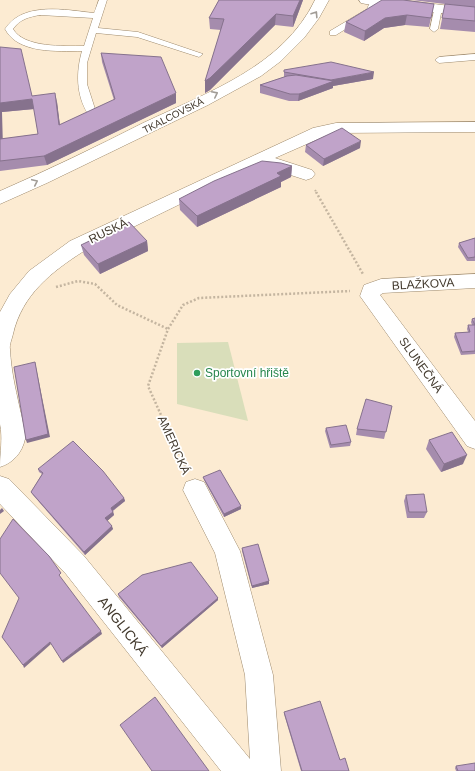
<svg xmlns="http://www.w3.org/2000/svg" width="475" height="771" viewBox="0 0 475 771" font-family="Helvetica,sans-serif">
<rect width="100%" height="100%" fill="#fcebd2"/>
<!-- green -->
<path fill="#d9deba" d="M228,342L248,421L177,404V343Z"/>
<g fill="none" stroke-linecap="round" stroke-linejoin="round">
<!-- lane casing -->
<g stroke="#9e8a6d" stroke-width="1">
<g id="lane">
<path d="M99,0H107L98,28L138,32L203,54L199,57L137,37L96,33L87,63V84L96,112L91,115L88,114C76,95 76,72 82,51C57,51 18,54 5,29C23,1 66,10 94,13ZM40,15L93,18L84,46C64,46 24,48 13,29C20,19 29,17 40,15Z"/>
<path d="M371,0L378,1L373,12L336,35H330V31L367,9Z"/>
<path d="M435,6L442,8L438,29L434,32L430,29Z"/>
<path d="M475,54V60L439,63L435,60L439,57Z"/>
</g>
</g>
<!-- street casing -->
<g stroke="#9e8a6d" stroke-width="1">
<g id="street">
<path d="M315,0H329L319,18L304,38L281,61L261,76L208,105L47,183L0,204V191C48,170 96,147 143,123C206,93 283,67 315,0Z"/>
<path d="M475,122V132L336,133L325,136L275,158L312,170L315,174L312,178L306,180L260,165L84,251C51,272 22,295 13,334C12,339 9,345 10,349C11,372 17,396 22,418C23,424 26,433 25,439C22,453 13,463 0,467C0,452 3,439 0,424V312L10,294L29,271L70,241L313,128L336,123Z"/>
<path d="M475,274V288L383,293L380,295L475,421V449L467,446L360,296L364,285L381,279Z"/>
<path d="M0,476L9,479L84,556L250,759L245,675L215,553L183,490L186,482L195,479L204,482L240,551L273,675L281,771H221L66,574L0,504Z"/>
</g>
</g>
<!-- secondary casing -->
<g stroke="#9e8a6d" stroke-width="1">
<path id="secondary" d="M359,0H401L475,9V17L366,4L361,3Z"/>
</g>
<!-- path-far2 -->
<path stroke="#c4b5a0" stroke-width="2" stroke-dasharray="1.5 1.5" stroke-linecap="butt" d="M315,190L317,193"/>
<!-- path-far1 -->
<g stroke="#c4b5a0" stroke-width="2.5" stroke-dasharray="2 2" stroke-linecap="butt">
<path d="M316,192L363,274"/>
<path d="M56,287L78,281L95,284L117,305L168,329"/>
<path d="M174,444L148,386L168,329L183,305L199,298L350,291"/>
</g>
<!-- path -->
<path stroke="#c4b5a0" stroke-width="3" stroke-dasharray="2.5 2.5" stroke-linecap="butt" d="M174,443L186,469"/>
<!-- lane -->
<use href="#lane" fill="#fff" fill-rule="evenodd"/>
<!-- street -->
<use href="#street" fill="#fff" fill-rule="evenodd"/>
<!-- secondary -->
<use href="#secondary" fill="#fff" fill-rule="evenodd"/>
</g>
<!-- wall -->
<g fill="#a58cad" fill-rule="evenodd">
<path d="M219,0H303L293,27L275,25L210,90L205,93V81L221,30L210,29L209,18Z"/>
<path d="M412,0H475V32L440,29L445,4Z"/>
<path d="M434,4L429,27L405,25L384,28L364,41L344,32L346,22Z"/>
<path d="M0,47L32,96L57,102L60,125L114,100L102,62L101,53L176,103L47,165L0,171ZM34,109L38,134L2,139V112Z"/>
<path d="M284,70L373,79L333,86V88L298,101H289L260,93V85L284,77Z"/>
<path d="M306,145L360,148L323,166L305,152Z"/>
<path d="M292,166L291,177L281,182V187L197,227L180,210L179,199Z"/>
<path d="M475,238V261H467L458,247L459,243Z"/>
<path d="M147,241L148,251L100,274L84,255L81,245Z"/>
<path d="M475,318V354L461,355L454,337L455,333L468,332L467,329L468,325H472L471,322L472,319Z"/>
<path d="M392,406L384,439L356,435L357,429Z"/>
<path d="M326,428L351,442L350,446L330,448L325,431Z"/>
<path d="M429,440L463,464L441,472L426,449Z"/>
<path d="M38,469L124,498L125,501L113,511L114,515L107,521L113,529L85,555L33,495L31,492L42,474L39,472Z"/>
<path d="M203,477L241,509L224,517L204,480Z"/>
<path d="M406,495L427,512L424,518H407L404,501Z"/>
<path d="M242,548L269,581V584L252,588L242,551Z"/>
<path d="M118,594L218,598V600L162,648L119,597Z"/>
<path d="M284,712L340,760L349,771H301L284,714Z"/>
<path d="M456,766L475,771H456L455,768Z"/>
</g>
<!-- shaded-wall -->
<g fill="#86728d">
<path d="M300,0H303L293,27V16Z"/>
<path d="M276,14L275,25L210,90L205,93V81Z"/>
<path d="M407,15L405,25L384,28L364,41L365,31L385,18Z"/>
<path d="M374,72L373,79L333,86V88L298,101L299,94L330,82L331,80Z"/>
<path d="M55,93L57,102L61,135L59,125Z"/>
<path d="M176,93V103L47,165L44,156Z"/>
<path d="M32,99L34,109L2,112L3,148L0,139V103Z"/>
<path d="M361,141L360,148L323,166L324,159Z"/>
<path d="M292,166L291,177L281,182V187L197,227V216L277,173Z"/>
<path d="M147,241L148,251L100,274L98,264Z"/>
<path d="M35,362L50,437L27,443L26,440Z"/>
<path d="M467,455L463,464L441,472L444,464Z"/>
<path d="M124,498L125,501L112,511L111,508Z"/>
<path d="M241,506V509L224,517V514Z"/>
<path d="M2,508L4,511L0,514V510Z"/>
<path d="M113,512L114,515L106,522L105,518Z"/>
<path d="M112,526L113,529L85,555L84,552Z"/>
<path d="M269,581V584L252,588V586Z"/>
<path d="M218,598V600L162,648L161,646Z"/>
<path d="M101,631L102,634L63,663L62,661Z"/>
<path d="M50,642L51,644L24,668L23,665Z"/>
</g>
<!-- building -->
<g fill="#c0a3c9" stroke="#86728d">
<path d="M219,0H300L293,16L276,14L210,78L205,81L224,19L209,18Z"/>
<path d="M382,0H403L434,4L431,18L407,15L385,18L365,31L346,22Z"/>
<path d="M445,4L475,7V21L442,18Z"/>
<path d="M0,47L21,49L32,96L55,93L59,125L115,99L101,53L161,57L176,93L44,156L0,161V139L38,134L32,99L0,103Z"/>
<path d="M331,62L374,72L331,80L284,72V70Z"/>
<path d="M296,75L334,81L299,94H290L260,85L287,76Z"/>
<path d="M342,128L361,141L324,159L306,145Z"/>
<path d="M262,161L281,163L292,166L277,173L281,176L197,216L179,199L214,181Z"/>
<path d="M129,222L147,241L98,264L81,245Z"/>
<path d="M475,238V257L468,258L459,243Z"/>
<path d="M475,318V351L462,352L455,333L470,332L468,325H475L472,319Z"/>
<path d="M35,362L48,434L26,440L14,367Z"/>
<path d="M366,399L392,406L386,432L357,429Z"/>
<path d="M346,425L351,442L331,445L326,428Z"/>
<path d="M452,432L467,455L444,464L429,440Z"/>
<path d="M73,441L103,471L124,498L111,508L113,512L105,518L112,526L84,552L31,492L43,473L38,469Z"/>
<path d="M220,470L241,506L224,514L203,477Z"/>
<path d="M424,494L427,512H409L406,495Z"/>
<path d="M13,519L49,556L61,573L59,575L101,631L62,661L50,642L23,665L2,637L19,598L0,573V539Z"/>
<path d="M258,544L269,581L252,586L242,548Z"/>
<path d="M191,562L218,598L161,646L118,594L142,575Z"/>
<path d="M155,697L209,771H152L120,725Z"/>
<path d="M320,701L340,760L345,758L349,771H302L284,712Z"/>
<path d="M475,763V771H458L456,766Z"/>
</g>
<!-- one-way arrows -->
<defs><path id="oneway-chevron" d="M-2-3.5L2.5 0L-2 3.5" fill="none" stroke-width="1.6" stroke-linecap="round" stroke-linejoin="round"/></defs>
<g stroke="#a19c96">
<use href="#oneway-chevron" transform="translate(315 14) rotate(-57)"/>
<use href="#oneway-chevron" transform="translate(215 94) rotate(-27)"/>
<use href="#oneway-chevron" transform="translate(35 182) rotate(-25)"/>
</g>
<!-- markers -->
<circle fill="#2e9e5b" stroke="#fff" stroke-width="1.5" cx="197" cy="373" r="4"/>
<g text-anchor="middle" stroke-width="3.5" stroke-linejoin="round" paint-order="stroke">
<!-- far-street labels -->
<g font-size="10" fill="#433a2e" stroke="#fff">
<text transform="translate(173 115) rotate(-27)" y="4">TKALCOVSKÁ</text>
</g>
<!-- street labels -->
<g font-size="12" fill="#433a2e" stroke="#fff">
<text transform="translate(108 231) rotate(-26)" y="4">RUSKÁ</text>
<text transform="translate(423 284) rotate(-3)" y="4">BLAŽKOVA</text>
<text transform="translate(421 365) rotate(54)" y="4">SLUNEČNÁ</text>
<text transform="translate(174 445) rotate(66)" y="4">AMERICKÁ</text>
</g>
<!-- leisure labels -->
<g font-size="12" fill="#27864d" stroke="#fff" text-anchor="start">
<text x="205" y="377">Sportovní hřiště</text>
</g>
<!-- near-street labels -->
<g font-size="14" fill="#433a2e" stroke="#fff">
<text transform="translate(123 626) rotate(52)" y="5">ANGLICKÁ</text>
</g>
</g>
</svg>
